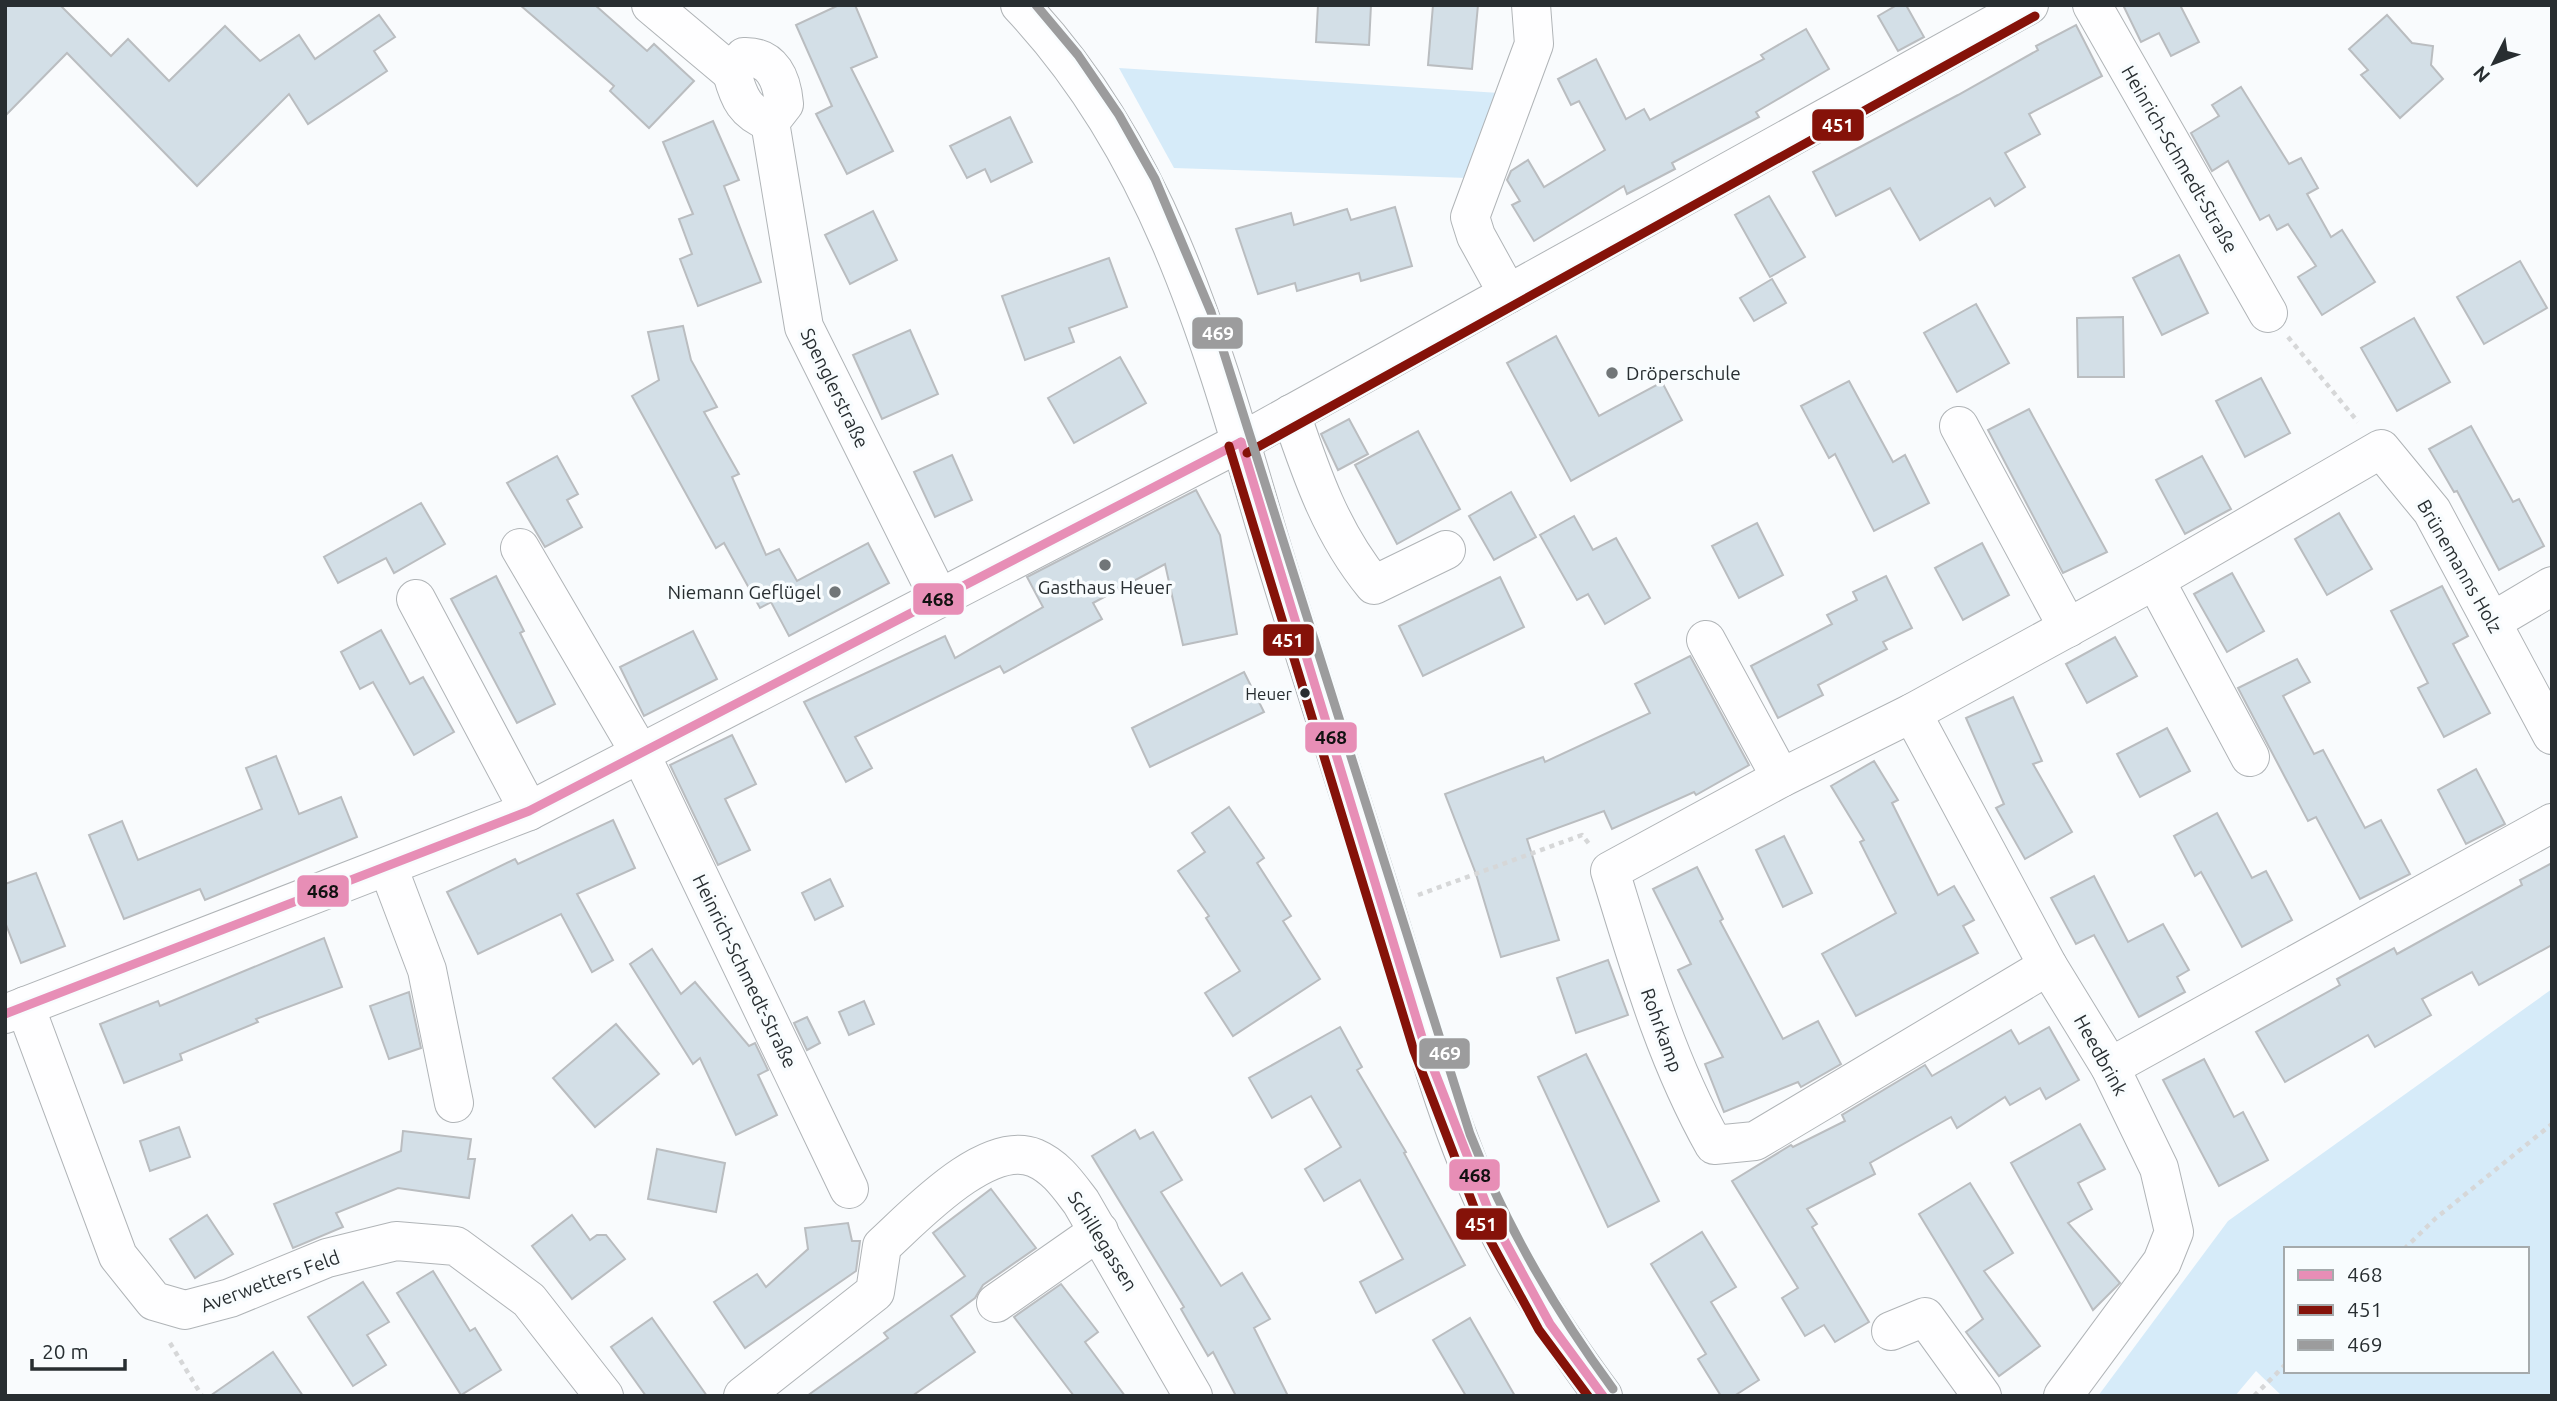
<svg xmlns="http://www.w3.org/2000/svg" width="2557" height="1401" viewBox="0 0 2557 1401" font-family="Ubuntu,sans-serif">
<rect width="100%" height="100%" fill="#f9fbfd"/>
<!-- green -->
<g fill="#d6ebf9" fill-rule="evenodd">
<path d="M1119,68L1499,93L1467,178L1174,168Z"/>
<path d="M2552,989V1396H2282L2256,1371L2235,1396H2098L2228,1221ZM2286,1249H2527V1371H2286Z"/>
</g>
<!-- building -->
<g fill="#d3dfe7" stroke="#babdc0" stroke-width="2">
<path d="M5,5H60L111,56L128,39L169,81L225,26L260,61L299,35L315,59L379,15L395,37L374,51L387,71L308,124L289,94L197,186L67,53L5,116Z"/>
<path d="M520,5H595L647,51L654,44L694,81L649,128L610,91L614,86Z"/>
<path d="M839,5H855L877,57L851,68L893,151L847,174L816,114L832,106L796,25Z"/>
<path d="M1318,5H1371L1369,45L1316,42Z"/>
<path d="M1433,5H1478L1472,69L1428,65Z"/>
<path d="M1897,5H1906L1924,37L1898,51L1878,16Z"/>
<path d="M2123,5H2180L2199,42L2171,56L2159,33L2141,42Z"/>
<path d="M2387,15L2412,43L2433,46L2431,65L2443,79L2400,118L2361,75L2368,70L2349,49Z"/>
<path d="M2076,25L2102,76L2029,114L2040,134L2005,153L2025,187L1995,206L1990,198L1920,240L1890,188L1836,216L1813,172L1958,95L2038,50L2036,46Z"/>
<path d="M1806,29L1829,69L1756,112L1759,117L1672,163L1675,169L1627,194L1624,186L1534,241L1512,205L1520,201L1507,180L1511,171L1528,160L1544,187L1605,150L1579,101L1571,105L1558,79L1596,59L1626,119L1644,109L1650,120L1764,59L1761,55Z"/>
<path d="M2241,87L2289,164L2301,158L2318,188L2307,194L2331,237L2342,230L2375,282L2322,315L2298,277L2316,266L2288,224L2277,230L2269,215L2260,220L2228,161L2212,171L2191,133L2219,116L2212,105Z"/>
<path d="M1010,117L1032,162L991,182L985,169L967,178L950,146Z"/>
<path d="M713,121L739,180L724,186L761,282L698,306L680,259L692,254L679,219L693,214L663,142Z"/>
<path d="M1769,196L1805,257L1770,277L1735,215Z"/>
<path d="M1395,207L1412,266L1361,281L1359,273L1297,291L1295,283L1258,294L1236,229L1291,213L1294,225L1347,209L1351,220Z"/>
<path d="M873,211L897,260L850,284L825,235Z"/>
<path d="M2179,255L2208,313L2162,335L2133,278Z"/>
<path d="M1109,258L1127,307L1069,328L1074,342L1025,360L1002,296Z"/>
<path d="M2520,261L2547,308L2484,344L2457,297Z"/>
<path d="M1772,279L1786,303L1754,321L1740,298Z"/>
<path d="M1976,304L2009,363L1957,392L1924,333Z"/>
<path d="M2123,317L2124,377H2078L2077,318Z"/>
<path d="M2414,318L2450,382L2397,411L2361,348Z"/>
<path d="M683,326L691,360L717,407L704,412L739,474L732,477L766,555L779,549L797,581L868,543L889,583L789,636L771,602L760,608L724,543L716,548L632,396L659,380L648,332Z"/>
<path d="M910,330L938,394L882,419L853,355Z"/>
<path d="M1556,336L1599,416L1662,382L1682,420L1571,481L1507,363Z"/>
<path d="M1120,357L1146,403L1074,443L1048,398Z"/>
<path d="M2261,378L2290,433L2245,457L2216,401Z"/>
<path d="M1849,381L1893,462L1905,455L1929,503L1874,531L1835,454L1829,458L1801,406Z"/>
<path d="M2029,409L2107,552L2063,573L1988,430Z"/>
<path d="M1349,419L1368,454L1338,470L1321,434Z"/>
<path d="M2471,426L2513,502L2519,499L2544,546L2499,570L2457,491L2454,492L2429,449Z"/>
<path d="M1418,431L1460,509L1397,544L1355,465Z"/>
<path d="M952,455L972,500L935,517L914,472Z"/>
<path d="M557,456L578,494L567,500L582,527L545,547L507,483Z"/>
<path d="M2202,456L2231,509L2185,534L2156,480Z"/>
<path d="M1196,490L1220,535L1237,634L1183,645L1165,564L1093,603L1102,619L1004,673L1000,666L855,737L872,768L846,782L804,702L945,636L955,658L1043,607L1027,577Z"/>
<path d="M1511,492L1536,537L1494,560L1469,516Z"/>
<path d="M421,503L445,544L394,573L386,558L338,583L324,557Z"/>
<path d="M2339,513L2372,569L2327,595L2295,539Z"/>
<path d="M1574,516L1593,550L1616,538L1650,598L1605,624L1588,594L1577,600L1540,535Z"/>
<path d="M1757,523L1783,575L1739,598L1712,546Z"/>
<path d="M1982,543L2009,595L1963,620L1935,568Z"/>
<path d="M2232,573L2264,631L2227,652L2194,594Z"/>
<path d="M496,576L524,631L520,633L555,704L517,723L451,599Z"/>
<path d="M1886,576L1912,628L1883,642L1887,649L1818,685L1823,695L1778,718L1751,666L1832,624L1827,615L1857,600L1853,592Z"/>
<path d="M1500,577L1524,627L1423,676L1399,626Z"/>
<path d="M2442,586L2468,636L2453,644L2490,713L2444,737L2418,688L2428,683L2391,611Z"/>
<path d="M381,630L410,684L423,677L454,732L414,755L373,682L360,689L341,652Z"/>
<path d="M693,631L717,679L644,716L620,667Z"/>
<path d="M2115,637L2137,676L2087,703L2066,664Z"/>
<path d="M1690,656L1749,765L1696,795L1694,792L1612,829L1604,811L1527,839L1559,940L1501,957L1476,874L1445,794L1543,757L1545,762L1650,713L1635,684Z"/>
<path d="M2297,659L2310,682L2283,696L2314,754L2323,750L2365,828L2381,820L2410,874L2360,899L2316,817L2308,821L2238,688Z"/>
<path d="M1244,672L1264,712L1150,767L1132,728Z"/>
<path d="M2013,697L2042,761L2033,764L2072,832L2025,859L1996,808L2004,804L1966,718Z"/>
<path d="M2167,728L2190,771L2140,797L2117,754Z"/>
<path d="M732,735L756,784L725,799L750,850L718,865L670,765Z"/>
<path d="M276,756L299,814L341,797L357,837L205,900L200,889L124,919L89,835L122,821L138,860L262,809L246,768Z"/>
<path d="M1874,761L1898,800L1892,803L1938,895L1954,886L1974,920L1963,926L1978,953L1856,1016L1822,954L1896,913L1860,842L1864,840L1831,786Z"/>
<path d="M2476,769L2505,824L2466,844L2438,790Z"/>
<path d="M1229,807L1264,858L1257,863L1291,916L1283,921L1320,979L1233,1036L1205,993L1240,971L1206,918L1209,916L1178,871L1205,852L1192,833Z"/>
<path d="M2217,813L2252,878L2266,871L2292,920L2242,947L2201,872L2195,876L2174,836Z"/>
<path d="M613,820L635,868L577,894L613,960L592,972L561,914L478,954L447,892L515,859L518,864Z"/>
<path d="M1784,836L1812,893L1783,907L1756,850Z"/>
<path d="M2552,863V945L2479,985L2472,972L2422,999L2431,1015L2375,1047L2368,1035L2285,1082L2256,1032L2340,985L2337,979L2394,948L2397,954L2522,885L2520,880Z"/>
<path d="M1697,867L1723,919L1720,921L1783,1039L1818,1021L1841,1064L1801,1087L1798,1082L1724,1112L1705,1064L1723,1057L1678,970L1691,964L1653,889Z"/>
<path d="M36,873L65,946L21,963L5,922V884Z"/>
<path d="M2094,876L2128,942L2163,924L2189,970L2177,977L2185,992L2139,1017L2094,935L2076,944L2051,898Z"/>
<path d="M830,879L843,906L815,920L802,893Z"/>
<path d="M324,938L342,987L256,1019L258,1022L180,1054L182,1060L124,1083L100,1024L158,1001L160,1006Z"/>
<path d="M652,949L681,994L695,982L749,1046L755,1043L768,1070L758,1075L777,1115L736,1135L700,1058L693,1064L630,964Z"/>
<path d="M1608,960L1628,1015L1576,1033L1557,978Z"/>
<path d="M409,992L421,1048L389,1059L370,1006Z"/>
<path d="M864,1001L874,1024L849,1035L839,1012Z"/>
<path d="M807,1017L820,1043L807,1050L794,1023Z"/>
<path d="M616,1024L659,1074L595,1127L553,1078Z"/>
<path d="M1340,1027L1362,1067L1357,1070L1406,1152L1404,1153L1465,1265L1376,1313L1360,1282L1403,1259L1360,1180L1324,1201L1305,1169L1341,1147L1311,1096L1272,1118L1249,1078Z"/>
<path d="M2049,1027L2079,1080L2046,1099L2040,1088L2010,1105L2005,1097L1957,1128L1951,1117L1870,1163L1875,1174L1807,1209L1817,1224L1812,1227L1869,1322L1835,1342L1824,1325L1805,1336L1782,1298L1798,1288L1732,1181L1791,1145L1793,1147L1845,1121L1842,1115L1925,1065L1932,1076L2011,1030L2019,1044Z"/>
<path d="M1586,1054L1659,1201L1608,1227L1538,1077Z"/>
<path d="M2204,1059L2234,1117L2243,1112L2268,1160L2219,1186L2163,1080Z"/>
<path d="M2080,1124L2105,1169L2078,1183L2092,1209L2068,1223L2120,1283L2093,1310L2011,1163Z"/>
<path d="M179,1127L190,1157L150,1171L140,1141Z"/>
<path d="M1135,1130L1140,1139L1153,1132L1182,1180L1161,1192L1221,1286L1242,1273L1270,1319L1254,1328L1288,1396H1236L1213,1352L1208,1356L1181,1309L1184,1307L1092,1156Z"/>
<path d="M403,1131L471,1139L468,1159H475L469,1198L398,1188L336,1213L343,1227L293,1248L274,1204L401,1151Z"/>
<path d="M657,1149L725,1163L716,1212L648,1199Z"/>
<path d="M1970,1183L2013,1253L1984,1271L2040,1346L1999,1376L1966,1332L1983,1319L1919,1214Z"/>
<path d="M991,1189L1036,1248L983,1285L975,1298L951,1316L975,1352L912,1396H807L888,1338L884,1333L965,1276L933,1233Z"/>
<path d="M207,1215L233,1254L195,1278L170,1239Z"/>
<path d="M572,1215L590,1240L597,1235H606L625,1259L572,1299L532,1246Z"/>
<path d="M848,1223L852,1241H860L856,1271L745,1348L714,1302L757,1274L766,1287L808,1249L805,1228Z"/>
<path d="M1702,1232L1736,1287L1711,1302L1759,1380L1734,1396H1721L1698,1359L1706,1354L1651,1264Z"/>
<path d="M433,1271L470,1331L475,1328L501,1370L461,1395L397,1293Z"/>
<path d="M363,1282L389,1322L367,1335L386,1365L353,1386L308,1317Z"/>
<path d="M1061,1284L1098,1332L1085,1342L1125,1396H1074L1014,1317Z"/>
<path d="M652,1318L707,1396H646L611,1347Z"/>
<path d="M1470,1318L1515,1396H1466L1433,1340Z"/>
<path d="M273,1352L303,1396H210Z"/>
</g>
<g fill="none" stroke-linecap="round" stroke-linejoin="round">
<!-- minor casing -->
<g stroke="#b0b4b7" stroke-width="40">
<g id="minor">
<path d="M651,5L732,73"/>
<path d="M1020,5C1158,151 1210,337 1265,525C1303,652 1344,777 1384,904C1417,1008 1443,1115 1490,1214C1521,1279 1560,1338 1603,1396"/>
<path d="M2092,5L2268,313"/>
<path d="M770,122L784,104C782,80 773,56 744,57L732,73C739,99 745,112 770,122L804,327L939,598"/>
<path d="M1508,294L1476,236L1470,217L1534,44L1531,5"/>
<path d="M1291,414C1312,476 1332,534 1374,585L1446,550"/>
<path d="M1959,426L2068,628"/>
<path d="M520,548L640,753L849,1189"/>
<path d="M2155,580L2250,757"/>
<path d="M416,599L529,811"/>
<path d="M2493,621L2552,586"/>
<path d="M1706,640L1781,778"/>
<path d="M1912,713L2048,966L2110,1067L2159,1168L2174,1232L2162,1262L2063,1396"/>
<path d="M388,867L427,970L454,1103"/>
<path d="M2048,966L1755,1141L1714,1145C1665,1058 1639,965 1610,871L1781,778L1912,713L2155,580L2381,449L2432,511L2552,735"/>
<path d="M25,1006L118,1256L154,1301L185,1310L230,1298L327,1258L396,1241L456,1246L529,1300L604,1396"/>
<path d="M5,1014L529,811L1241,442L2029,5"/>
<path d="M2110,1067L2552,823"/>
<path d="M996,1303L1099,1231"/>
<path d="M1891,1331L1925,1317L1982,1396"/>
<path d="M743,1396L875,1292L882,1246C914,1217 987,1138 1035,1158C1056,1167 1068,1185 1081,1202L1193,1396"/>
</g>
</g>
<!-- path -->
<g stroke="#d6d7d8" stroke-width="4.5" stroke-dasharray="5 5" stroke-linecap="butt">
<path d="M2288,337L2358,422"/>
<path d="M1418,895L1582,835L1590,845"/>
<path d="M2404,1249L2436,1218L2552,1124"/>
<path d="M170,1343L202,1396"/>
<path d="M2254,1396L2286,1364"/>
</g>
<!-- minor -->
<use href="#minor" stroke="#fefeff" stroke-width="38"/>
<!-- bus-1 casing -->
<g stroke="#f8fcfe" stroke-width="14">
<g id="bus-1">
<path d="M1241,442L1425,1047L1490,1214L1550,1324L1603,1396"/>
<path d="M5,1014L529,811L1241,442"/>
</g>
</g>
<!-- bus-2 casing -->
<g stroke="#f8fcfe" stroke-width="14">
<g id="bus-2">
<path d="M1229,446L1414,1051L1479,1220L1539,1330L1588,1396"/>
<path d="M1247,453L2035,16"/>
</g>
</g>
<!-- bus-3 casing -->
<g stroke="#f8fcfe" stroke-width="14">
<path id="bus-3" d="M1036,5L1078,55L1119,115L1155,179L1211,312L1470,1134C1506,1226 1554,1309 1613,1389"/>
</g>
<!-- bus-1 -->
<use href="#bus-1" stroke="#e78eb6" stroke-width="9"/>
<!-- bus-2 -->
<use href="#bus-2" stroke="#851209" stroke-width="9"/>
<!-- bus-3 -->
<use href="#bus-3" stroke="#9c9c9d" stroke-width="9"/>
</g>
<!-- markers -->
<g fill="#717678" stroke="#f8fcfe" stroke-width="2.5">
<circle cx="1612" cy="373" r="7"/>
<circle cx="1105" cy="565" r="7"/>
<circle cx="835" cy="592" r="7"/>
</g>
<circle fill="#282e31" stroke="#f8fcfe" stroke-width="2.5" cx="1305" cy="693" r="6"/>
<g text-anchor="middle" stroke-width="7" stroke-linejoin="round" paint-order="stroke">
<!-- bus labels -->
<g font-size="17" fill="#282e31" stroke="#f8fcfe" text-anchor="end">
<text x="1292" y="700">Heuer</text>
</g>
<!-- street labels -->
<g font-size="19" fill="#282e31" stroke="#f8fcfe">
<text transform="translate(2180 159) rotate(60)" y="7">Heinrich-Schmedt-Straße</text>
<text transform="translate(835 388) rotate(64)" y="7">Spenglerstraße</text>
<text transform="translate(2460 566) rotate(60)" y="7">Brünemanns Holz</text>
<text transform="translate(745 971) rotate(64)" y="7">Heinrich-Schmedt-Straße</text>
<text transform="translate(1662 1030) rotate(70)" y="7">Rohrkamp</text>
<text transform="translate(2101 1055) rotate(61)" y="7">Heedbrink</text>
<text transform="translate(1103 1241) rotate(58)" y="7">Schillegassen</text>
<text transform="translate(270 1281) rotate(-20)" y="7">Averwetters Feld</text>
</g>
<!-- poi labels -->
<g font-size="19" fill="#282e31" stroke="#f8fcfe" text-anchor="start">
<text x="1626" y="380">Dröperschule</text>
<text x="1105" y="594" text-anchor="middle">Gasthaus Heuer</text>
<text x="821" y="599" text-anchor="end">Niemann Geflügel</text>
</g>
</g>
<g stroke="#f8fcfe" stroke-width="2.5">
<rect x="1811" y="108" width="54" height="34" rx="7" fill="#851209"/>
<rect x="1191" y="316" width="53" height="34" rx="7" fill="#9c9c9d"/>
<rect x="912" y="582" width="53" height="34" rx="7" fill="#e78eb6"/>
<rect x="1262" y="623" width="53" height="34" rx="7" fill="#851209"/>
<rect x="1304" y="721" width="54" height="33" rx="7" fill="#e78eb6"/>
<rect x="296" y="874" width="54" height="34" rx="7" fill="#e78eb6"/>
<rect x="1418" y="1037" width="53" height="33" rx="7" fill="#9c9c9d"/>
<rect x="1448" y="1158" width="53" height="34" rx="7" fill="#e78eb6"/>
<rect x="1455" y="1207" width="53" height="34" rx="7" fill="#851209"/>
</g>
<g font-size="19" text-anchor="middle" font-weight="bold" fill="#fff">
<text x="1838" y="132">451</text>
<text x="1218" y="340">469</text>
<text x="1288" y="647">451</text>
<text x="1445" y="1060">469</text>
<text x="1481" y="1231">451</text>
</g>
<g font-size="19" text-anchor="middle" font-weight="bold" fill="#111">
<text x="938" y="606">468</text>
<text x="1331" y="744">468</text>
<text x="323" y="898">468</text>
<text x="1475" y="1182">468</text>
</g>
<!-- border -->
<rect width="2557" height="1401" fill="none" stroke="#282e31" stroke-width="14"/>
<!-- legend -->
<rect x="2284" y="1247" width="245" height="126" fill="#f8fcfe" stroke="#a5aaac" stroke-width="2"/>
<rect x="2298" y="1270" width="35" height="10" fill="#e78eb6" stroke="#a5aaac" stroke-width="2"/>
<text x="2347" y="1282" font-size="21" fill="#282e31">468</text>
<rect x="2298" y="1305" width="35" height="10" fill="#851209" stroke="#a5aaac" stroke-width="2"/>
<text x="2347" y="1317" font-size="21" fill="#282e31">451</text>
<rect x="2298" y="1340" width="35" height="10" fill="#9c9c9d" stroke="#a5aaac" stroke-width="2"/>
<text x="2347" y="1352" font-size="21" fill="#282e31">469</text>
<!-- north arrow -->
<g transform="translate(2494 63) rotate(228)" stroke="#f8fcfe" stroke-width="5" paint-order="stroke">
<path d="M0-5L12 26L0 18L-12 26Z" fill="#282e31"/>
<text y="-10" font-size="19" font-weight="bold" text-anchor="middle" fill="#282e31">N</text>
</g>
<!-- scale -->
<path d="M32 1359v10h93v-10" fill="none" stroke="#282e31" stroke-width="3.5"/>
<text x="42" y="1359" font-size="21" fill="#282e31" stroke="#f8fcfe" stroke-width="5" paint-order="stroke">20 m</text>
</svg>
